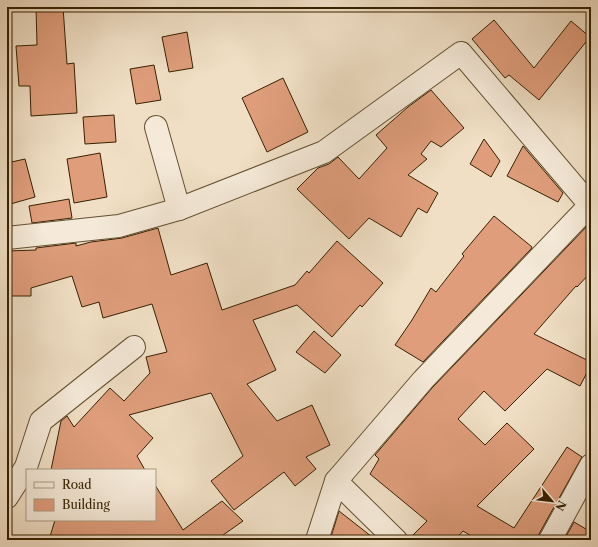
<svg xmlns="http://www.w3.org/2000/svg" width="598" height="547" viewBox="0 0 598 547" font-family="'Libre Caslon Text',serif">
<rect width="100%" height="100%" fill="#f0dfc5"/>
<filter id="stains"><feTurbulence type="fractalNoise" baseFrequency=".005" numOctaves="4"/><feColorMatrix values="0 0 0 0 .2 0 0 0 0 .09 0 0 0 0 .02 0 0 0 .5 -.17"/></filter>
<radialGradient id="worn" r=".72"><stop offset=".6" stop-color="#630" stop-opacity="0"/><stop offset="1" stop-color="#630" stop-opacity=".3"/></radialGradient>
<!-- building -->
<g fill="#df9d7b" stroke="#362101">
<path d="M36,7H63L67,64L74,63L77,113L31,116L30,86H19L16,46L37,45Z"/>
<path d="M494,20L534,68L571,21L590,37L539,100L509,75L505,78L472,39Z"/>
<path d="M187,32L193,68L169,72L162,37Z"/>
<path d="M154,65L161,100L136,104L130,69Z"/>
<path d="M283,78L308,132L267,152L242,98Z"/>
<path d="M431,90L464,128L441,147L431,141L421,154L427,159L408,175L438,193L427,213L418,208L401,237L369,218L349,239L297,189L318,168L329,164L338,157L359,179L387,148L376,135L408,107Z"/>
<path d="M114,115L116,142L85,144L83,117Z"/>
<path d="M484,139L500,161L491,177L470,164Z"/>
<path d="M523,146L563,193L558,202L507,176Z"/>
<path d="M100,153L107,197L74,203L67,159Z"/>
<path d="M25,159L35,197L7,205V163Z"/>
<path d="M69,199L72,218L32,223L29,206Z"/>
<path d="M494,216L532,247L531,249L423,362L395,345L412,320L431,288L436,292L464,256L462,254Z"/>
<path d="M591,222V272L577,287L576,286L534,334L591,362V365L580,386L547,369L505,411L484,391L458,419L485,445L507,423L534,449L477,506L514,528L567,447L582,457L539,534L538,540H478L463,531L455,540H408L427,521L370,474L379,459L375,455L432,388Z"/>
<path d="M158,228L171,275L207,263L222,310L295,285L307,271L309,273L337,241L383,283L362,307L360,305L332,337L297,305L253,320L276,370L247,384L277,421L312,405L330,445L306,457L316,469L295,486L284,472L234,510L211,481L243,456L211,393L129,415L153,438L137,456L145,470H51L61,421L67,416L74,427L110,388L124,401L150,373L146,357L167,352L152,304L103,318L99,302L82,307L72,276L31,288V296H7V251L36,250V248L76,243V246L91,242L122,238Z"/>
<path d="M314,331L341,355L325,373L296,352Z"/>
<path d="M155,485L183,530L222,501L243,521L216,540H49L55,520H155Z"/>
<path d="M339,511L376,540H330Z"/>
<path d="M574,522L591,532V540H564Z"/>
</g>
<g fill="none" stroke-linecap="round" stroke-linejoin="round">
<!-- minor casing -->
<g stroke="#645032" stroke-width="24">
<g id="minor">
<path d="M156,127L179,209"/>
<path d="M7,238L119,226L179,209L324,152L461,53L590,205"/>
<path d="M336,481L396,540"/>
<path d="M7,497L26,467L41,421L134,347"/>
<path d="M317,540L336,481L423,380L591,204"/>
<path d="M550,540L591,465"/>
</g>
</g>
<!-- minor -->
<use href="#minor" stroke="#f5ead9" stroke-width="22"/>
</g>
<!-- margin -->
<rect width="598" height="547" fill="none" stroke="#f0dfc5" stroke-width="24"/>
<rect x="8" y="8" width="582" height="531" fill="none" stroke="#362101" stroke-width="2"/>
<rect x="12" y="12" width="574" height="523" fill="none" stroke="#362101"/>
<!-- legend -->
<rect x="26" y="469" width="130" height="52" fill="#f5ead9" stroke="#a99a83"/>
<rect x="34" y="482" width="20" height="6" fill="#f5ead9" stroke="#a99a83"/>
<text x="62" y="489" font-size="12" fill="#362101">Road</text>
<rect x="34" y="499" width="20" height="12" fill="#df9d7b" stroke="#a99a83"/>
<text x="62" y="509" font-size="12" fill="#362101">Building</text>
<!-- north arrow -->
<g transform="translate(552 501) rotate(118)" stroke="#f5ead9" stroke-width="3" paint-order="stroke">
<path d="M0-3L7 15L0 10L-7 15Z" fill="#362101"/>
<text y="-6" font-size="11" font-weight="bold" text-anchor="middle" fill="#362101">N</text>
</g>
<rect width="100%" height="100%" filter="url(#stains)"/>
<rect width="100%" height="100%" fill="url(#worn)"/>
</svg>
